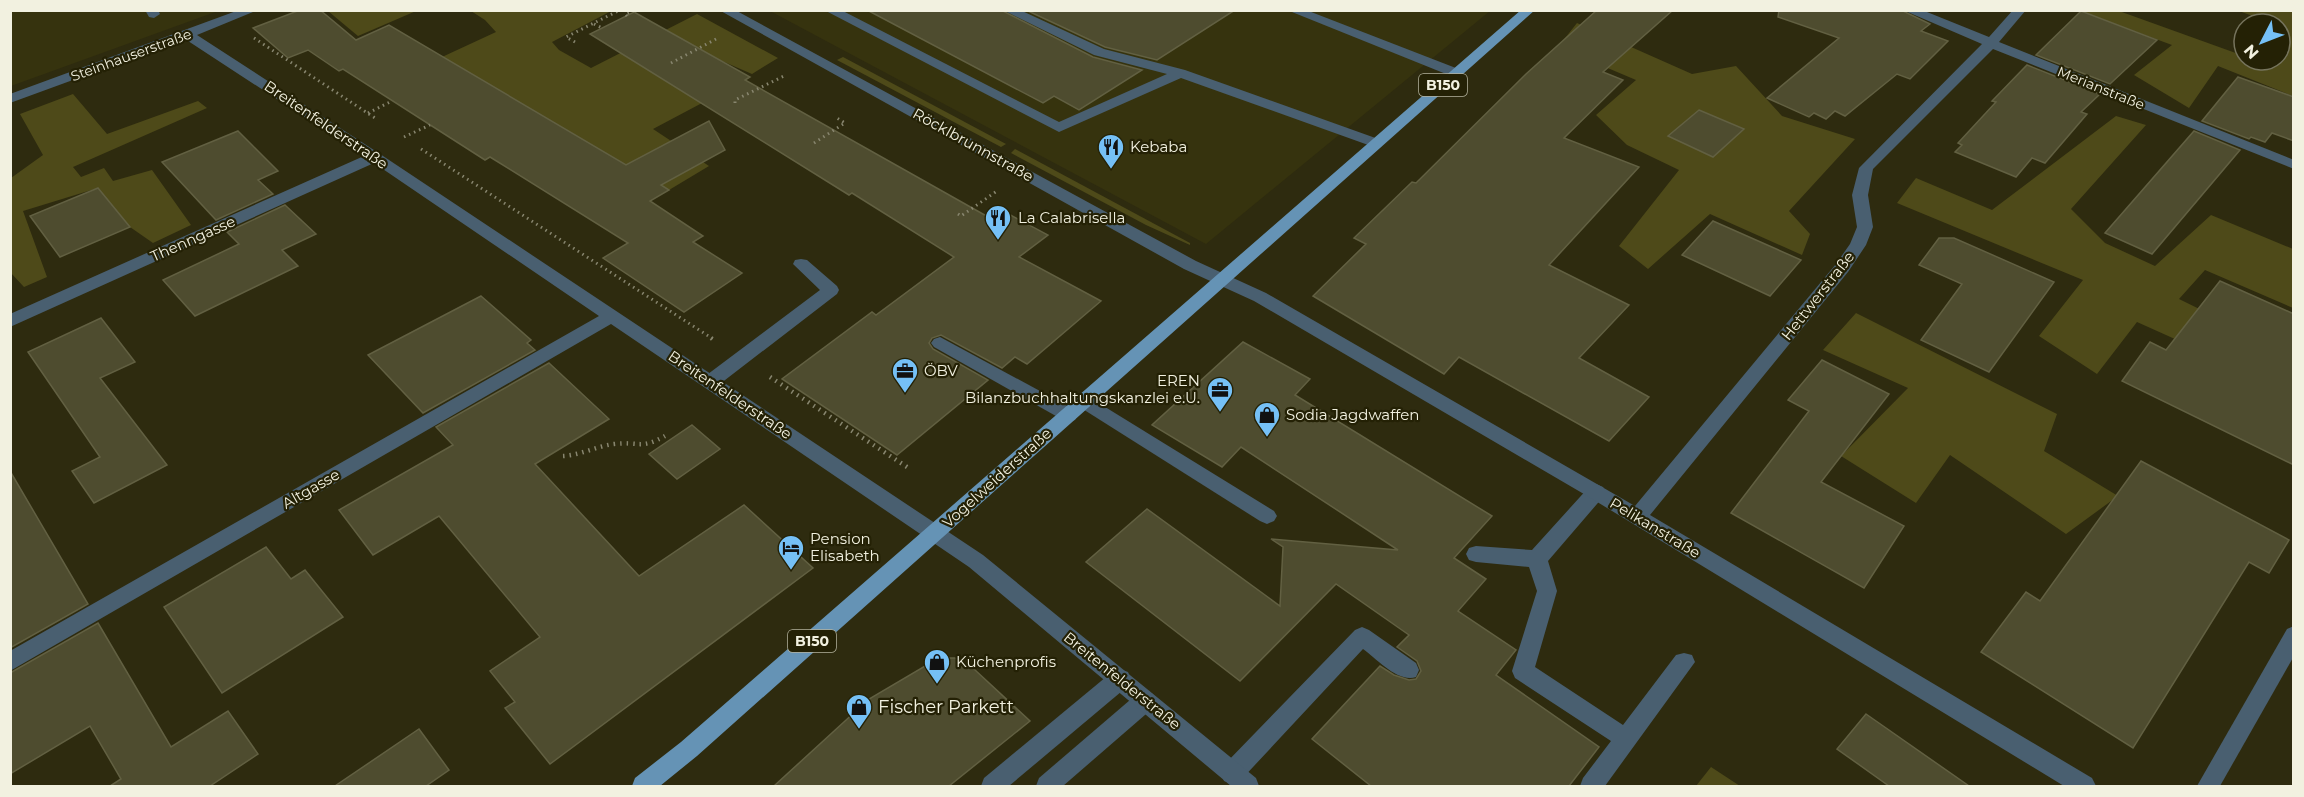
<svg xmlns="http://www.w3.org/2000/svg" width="2304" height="797" viewBox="0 0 2304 797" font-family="Montserrat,sans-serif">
<rect width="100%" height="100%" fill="#2e2b0f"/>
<!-- built -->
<g fill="#36330e">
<path d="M11,11H218L11,86Z"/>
<path d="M770,11H1490L1206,244Z"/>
</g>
<!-- green -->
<g fill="#4e4a19">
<path d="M613,10L552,42L559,50L591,68L697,14L778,58L752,74L692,48L719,94L653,129L709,166L669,190L442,57L496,32L485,20L471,11Z"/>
<path d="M328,11H416L358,36Z"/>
<path d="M2080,11H2119L2244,56V60H2280V34L2286,28L2239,11H2293V96L2218,66L2189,108L2134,75L2172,45Z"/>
<path d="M1577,23L1692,74L1736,66L1782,116L1855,139L1789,211L1810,234L1802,255L1710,214L1648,269L1619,246L1679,170L1627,145L1596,115L1636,80L1558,47Z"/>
<path d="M843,57L1006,144L1001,147L837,60Z"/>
<path d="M73,94L107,134L198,101L207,108L73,167L81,177L104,168L113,181L152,170L191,225L153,243L130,227L98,188L23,211L47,277L24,287L11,273V178L43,155L20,114Z"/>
<path d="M2116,116L2146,125L2071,209L2105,243L2155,266L2211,215L2293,249V308L2205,270L2179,299L2293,355V392L2137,322L2097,374L2039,336L2083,280L1897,203L1916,178L1992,210Z"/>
<path d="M1015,149L1190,243V245L1146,225L1011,153Z"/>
<path d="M1856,313L2057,414L2044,451L2118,496L2066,534L1950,455L1916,503L1841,456L1908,388L1823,350Z"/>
<path d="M1711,767L1740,786H1696Z"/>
</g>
<!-- building -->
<g fill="#4e4c2f" stroke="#626042" stroke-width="1.5">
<path d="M300,10H320L356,40L389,25L626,165L709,121L725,150L661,185L669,190L650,201L703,236L693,242L742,273L684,312L603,258L628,243L490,157L485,160L343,69L339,71L308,50L288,58L253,28Z"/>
<path d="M867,10H1001L1093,57L1142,70L1079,110L1054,96L1043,103Z"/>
<path d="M1026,10H1235L1157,60L1105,47Z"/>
<path d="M1597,10H1673L1603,72L1623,80L1564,138L1639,167L1549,265L1629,305L1579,358L1649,397L1609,441L1459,357L1444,374L1313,296L1366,244L1354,238L1412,182L1416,183L1526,74Z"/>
<path d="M1779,10H1901L1930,24L1921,31L1948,41L1910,79L1897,74L1845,116L1835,111L1826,119L1814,113L1809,117L1767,98L1839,38L1778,17Z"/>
<path d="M2081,11L2157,40L2110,84L2036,55Z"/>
<path d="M634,12L750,77L745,80L990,218L1001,210L1048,235L1019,257L1101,301L1027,364L1015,357L1002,368L941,335L932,338L929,343L933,349L988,380L897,455L782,379L872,312L876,315L954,257L852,193L849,195L590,34Z"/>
<path d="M2027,65L2100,94L2081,112L2087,114L2045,163L2032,158L2016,177L1955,152L1962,145L1958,143L1996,102L1992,101Z"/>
<path d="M2238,77L2294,97V141L2272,133L2265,142L2251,137L2249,139L2202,121Z"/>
<path d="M1699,110L1744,129L1713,157L1668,136Z"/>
<path d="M238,131L278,171L258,180L273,194L216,220L162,162Z"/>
<path d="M2194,131L2240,150L2152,254L2105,233Z"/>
<path d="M98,188L130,227L60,257L30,216Z"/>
<path d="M285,205L316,234L282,250L298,266L195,316L163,280L239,244L227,232Z"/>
<path d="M1713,221L1801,260L1770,296L1682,255Z"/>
<path d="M1939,238H1954L2054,282L1989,372L1921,340L1962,284L1919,265Z"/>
<path d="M2220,281L2294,314V465L2122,381L2150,342L2166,350Z"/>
<path d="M481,296L531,340L527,343L535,350L423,413L368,355Z"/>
<path d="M101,318L135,362L100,378L167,465L94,503L72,471L100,457L28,352Z"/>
<path d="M1243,342L1310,379L1295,395L1492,516L1454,558L1486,579L1458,611L1516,650L1496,675L1599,747L1569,786H1371L1312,739L1380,666L1394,675L1409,680L1416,679L1421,671L1417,661L1397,647L1409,635L1336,584L1240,681L1086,562L1147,509L1280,606L1283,547L1271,539L1398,550L1241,447L1222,467L1152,425Z"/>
<path d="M1822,360L1889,394L1821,482L1904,526L1864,588L1731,513L1809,411L1788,400Z"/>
<path d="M549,363L609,419L535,464L639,576L744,505L813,568L550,764L505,708L515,702L490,671L540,637L439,516L373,555L339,510L453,445L436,427Z"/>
<path d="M692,425L720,449L677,479L649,454Z"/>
<path d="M2141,461L2289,540L2269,573L2249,562L2133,748L1981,652L2026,592L2040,601Z"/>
<path d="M10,471L88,604L10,648Z"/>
<path d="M266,547L291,579L305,570L343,617L222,693L164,607Z"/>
<path d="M98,623L171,747L228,711L258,754L210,786H110L121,779L90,726L10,774V673Z"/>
<path d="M946,658H955L974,669L1030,721L949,786H774L869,699L937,659Z"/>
<path d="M1866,714L1969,786H1889L1837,749Z"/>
<path d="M419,729L449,770L426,786H335Z"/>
</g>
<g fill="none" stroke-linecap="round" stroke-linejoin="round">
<!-- path-far1 -->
<g stroke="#88866f" stroke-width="3" stroke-dasharray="1.5 4" stroke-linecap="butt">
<path d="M627,16L625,14L633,11"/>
<path d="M594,24L602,28"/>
<path d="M254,38L375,118"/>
<path d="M575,42L566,37L620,10"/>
<path d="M671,63L718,38"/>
<path d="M735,103V100L786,75"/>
<path d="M368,113L392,101"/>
<path d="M404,137L430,125"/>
<path d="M814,143L845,123L837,118"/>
<path d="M421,149L713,339"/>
<path d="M958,214L961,216L997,191"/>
</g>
<!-- path -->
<g stroke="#88866f" stroke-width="4.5" stroke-dasharray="1.5 5" stroke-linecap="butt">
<path d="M711,338L714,340"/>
<path d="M770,377L910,469"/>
<path d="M563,456C581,455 597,446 614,444C639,441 640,450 665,436"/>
</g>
<!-- service -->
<g fill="#495f70" fill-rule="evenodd">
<path d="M145,10H158L160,14L154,18L149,17Z"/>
<path d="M841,10L1059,122L1167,74L1094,55L1003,10H1020L1104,49L1185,70L1381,140L1383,143L1376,147L1371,146L1181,78L1059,132L826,11Z"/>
<path d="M1287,10H1306L1461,70L1463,73L1456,77L1451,76Z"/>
<path d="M801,259L807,260L837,286L839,290L837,294L716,387L710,388L704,387L701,382L704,377L820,290L793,264L795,260Z"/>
<path d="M940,337L1075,410L1078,415L1075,420L1069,422L1063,420L934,347L931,343L934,339Z"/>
<path d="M1084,394L1274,511L1277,516L1274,521L1267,524L1260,521L1078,406L1075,401L1078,396Z"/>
<path d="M1596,484L1603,487L1606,492L1603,497L1548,561L1557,591L1535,667L1623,725L1676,655L1684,653L1692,655L1695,662L1605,786H1580L1583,778L1611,741L1515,678L1512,671L1537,591L1529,567L1476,562L1469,560L1466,554L1469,548L1476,546L1532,550L1589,487Z"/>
<path d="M1362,627L1369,630L1416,663L1419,670L1416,677C1398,683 1377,659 1363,649L1240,781L1232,784L1224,781L1221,773L1224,765L1355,630Z"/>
<path d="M1120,669L1128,672L1131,679L1128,686L1009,786H981L984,778L1112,672Z"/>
<path d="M1145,691L1153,694L1156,701L1153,708L1063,786H1036L1039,778L1137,694Z"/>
</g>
<!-- minor -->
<g fill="#495f70" fill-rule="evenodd">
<path d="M239,10H258L197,35L380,154L983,555L1256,778L1259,786H1231L969,567L611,324L10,671V651L599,316L374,163L10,327V314L364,156L185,39L10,103V94Z"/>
<path d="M719,10H735L1196,261L1266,293L1635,506L1836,264L1850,244L1857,227L1852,195L1859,168L1982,44L1903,10H1922L1989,37L2013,10H2026L1999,42L2294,160V169L1993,49L1873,169L1868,195L1873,227L1866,245L1848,272L1650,515L2092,778L2096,786H2064L1589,497L1254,301L1184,269Z"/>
<path d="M2294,626V656L2220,786H2197L2287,629Z"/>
</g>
<!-- primary -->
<path fill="#6593b5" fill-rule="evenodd" d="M1521,10H1535L697,756L660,786H632L635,778L681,742Z"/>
</g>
<!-- icons -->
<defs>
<g id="restaurant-pin" transform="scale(1.35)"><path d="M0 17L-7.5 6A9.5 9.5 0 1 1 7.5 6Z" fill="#75c0f6" stroke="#242105"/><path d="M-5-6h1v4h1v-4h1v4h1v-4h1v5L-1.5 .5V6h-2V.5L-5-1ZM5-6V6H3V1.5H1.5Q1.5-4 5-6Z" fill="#111"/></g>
<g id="office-pin" transform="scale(1.35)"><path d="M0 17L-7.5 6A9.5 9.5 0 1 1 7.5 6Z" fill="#75c0f6" stroke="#242105"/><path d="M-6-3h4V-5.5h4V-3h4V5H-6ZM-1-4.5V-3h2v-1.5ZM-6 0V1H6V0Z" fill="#111"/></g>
<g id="shop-pin" transform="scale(1.35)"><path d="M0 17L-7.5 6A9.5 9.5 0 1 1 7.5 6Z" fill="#75c0f6" stroke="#242105"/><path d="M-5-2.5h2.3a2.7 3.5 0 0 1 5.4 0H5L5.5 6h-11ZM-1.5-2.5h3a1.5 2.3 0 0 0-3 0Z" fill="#111"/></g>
<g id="hotel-pin" transform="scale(1.35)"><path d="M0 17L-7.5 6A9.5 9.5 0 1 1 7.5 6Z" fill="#75c0f6" stroke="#242105"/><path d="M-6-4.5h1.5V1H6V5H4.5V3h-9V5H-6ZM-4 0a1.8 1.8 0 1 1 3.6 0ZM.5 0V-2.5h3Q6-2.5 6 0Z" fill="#111"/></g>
</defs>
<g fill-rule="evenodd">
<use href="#restaurant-pin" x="1111" y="147"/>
<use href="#restaurant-pin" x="998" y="218"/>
<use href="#office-pin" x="905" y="371"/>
<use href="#office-pin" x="1220" y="390"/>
<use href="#shop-pin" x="1267" y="415"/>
<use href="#hotel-pin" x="791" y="548"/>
<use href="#shop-pin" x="937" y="662"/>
<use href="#shop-pin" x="859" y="707"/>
</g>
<g text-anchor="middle" stroke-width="4.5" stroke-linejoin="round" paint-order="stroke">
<!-- far-street labels -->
<g font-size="14" fill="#f2f1e0" stroke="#242105">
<text transform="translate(131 55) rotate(-20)" y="5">Steinhauserstraße</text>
<text transform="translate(2101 88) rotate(22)" y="5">Merianstraße</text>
</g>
<!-- shield labels -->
<g fill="#242105" stroke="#b4b39e" stroke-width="1.5">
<rect x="1419" y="74" width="48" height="22" rx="4.5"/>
<rect x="788" y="630" width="48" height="22" rx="4.5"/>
</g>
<g font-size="14" font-weight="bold" fill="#f2f1e0">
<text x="1443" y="90">B150</text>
<text x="812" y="646">B150</text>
</g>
<!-- street labels -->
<g font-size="15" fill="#f2f1e0" stroke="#242105">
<text transform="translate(326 125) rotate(34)" y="5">Breitenfelderstraße</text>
<text transform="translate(973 145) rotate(29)" y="5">Röcklbrunnstraße</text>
<text transform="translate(193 239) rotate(-24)" y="5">Thenngasse</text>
<text transform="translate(1818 296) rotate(-52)" y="5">Hettwerstraße</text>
<text transform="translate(730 395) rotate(34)" y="5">Breitenfelderstraße</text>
<text transform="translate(997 478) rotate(-42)" y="5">Vogelweiderstraße</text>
<text transform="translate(311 489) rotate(-30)" y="5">Altgasse</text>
<text transform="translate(1655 528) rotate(31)" y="5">Pelikanstraße</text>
<text transform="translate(1122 681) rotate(39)" y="5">Breitenfelderstraße</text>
</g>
<!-- poi labels -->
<g font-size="15" fill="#f2f1e0" stroke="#242105" text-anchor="start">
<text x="1130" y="152">Kebaba</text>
<text x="1018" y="223">La Calabrisella</text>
<text x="924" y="376">ÖBV</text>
<text x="1200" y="386" text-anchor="end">EREN<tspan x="1200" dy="17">Bilanzbuchhaltungskanzlei e.U.</tspan></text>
<text x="1286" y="420">Sodia Jagdwaffen</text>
<text x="810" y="544">Pension<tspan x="810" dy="17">Elisabeth</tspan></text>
<text x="956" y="667">Küchenprofis</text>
</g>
<!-- near-poi labels -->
<g font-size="18" fill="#f2f1e0" stroke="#242105" text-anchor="start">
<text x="878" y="713">Fischer Parkett</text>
</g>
</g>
<!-- border -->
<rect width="2304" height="797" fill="none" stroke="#f2f1e0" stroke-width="24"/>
<!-- north arrow -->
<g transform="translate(2262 42) rotate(228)"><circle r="28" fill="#242105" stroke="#76745d" stroke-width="1.5"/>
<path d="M0-4.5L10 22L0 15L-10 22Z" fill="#75c0f6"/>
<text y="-9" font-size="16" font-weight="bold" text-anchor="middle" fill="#f2f1e0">N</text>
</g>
</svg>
